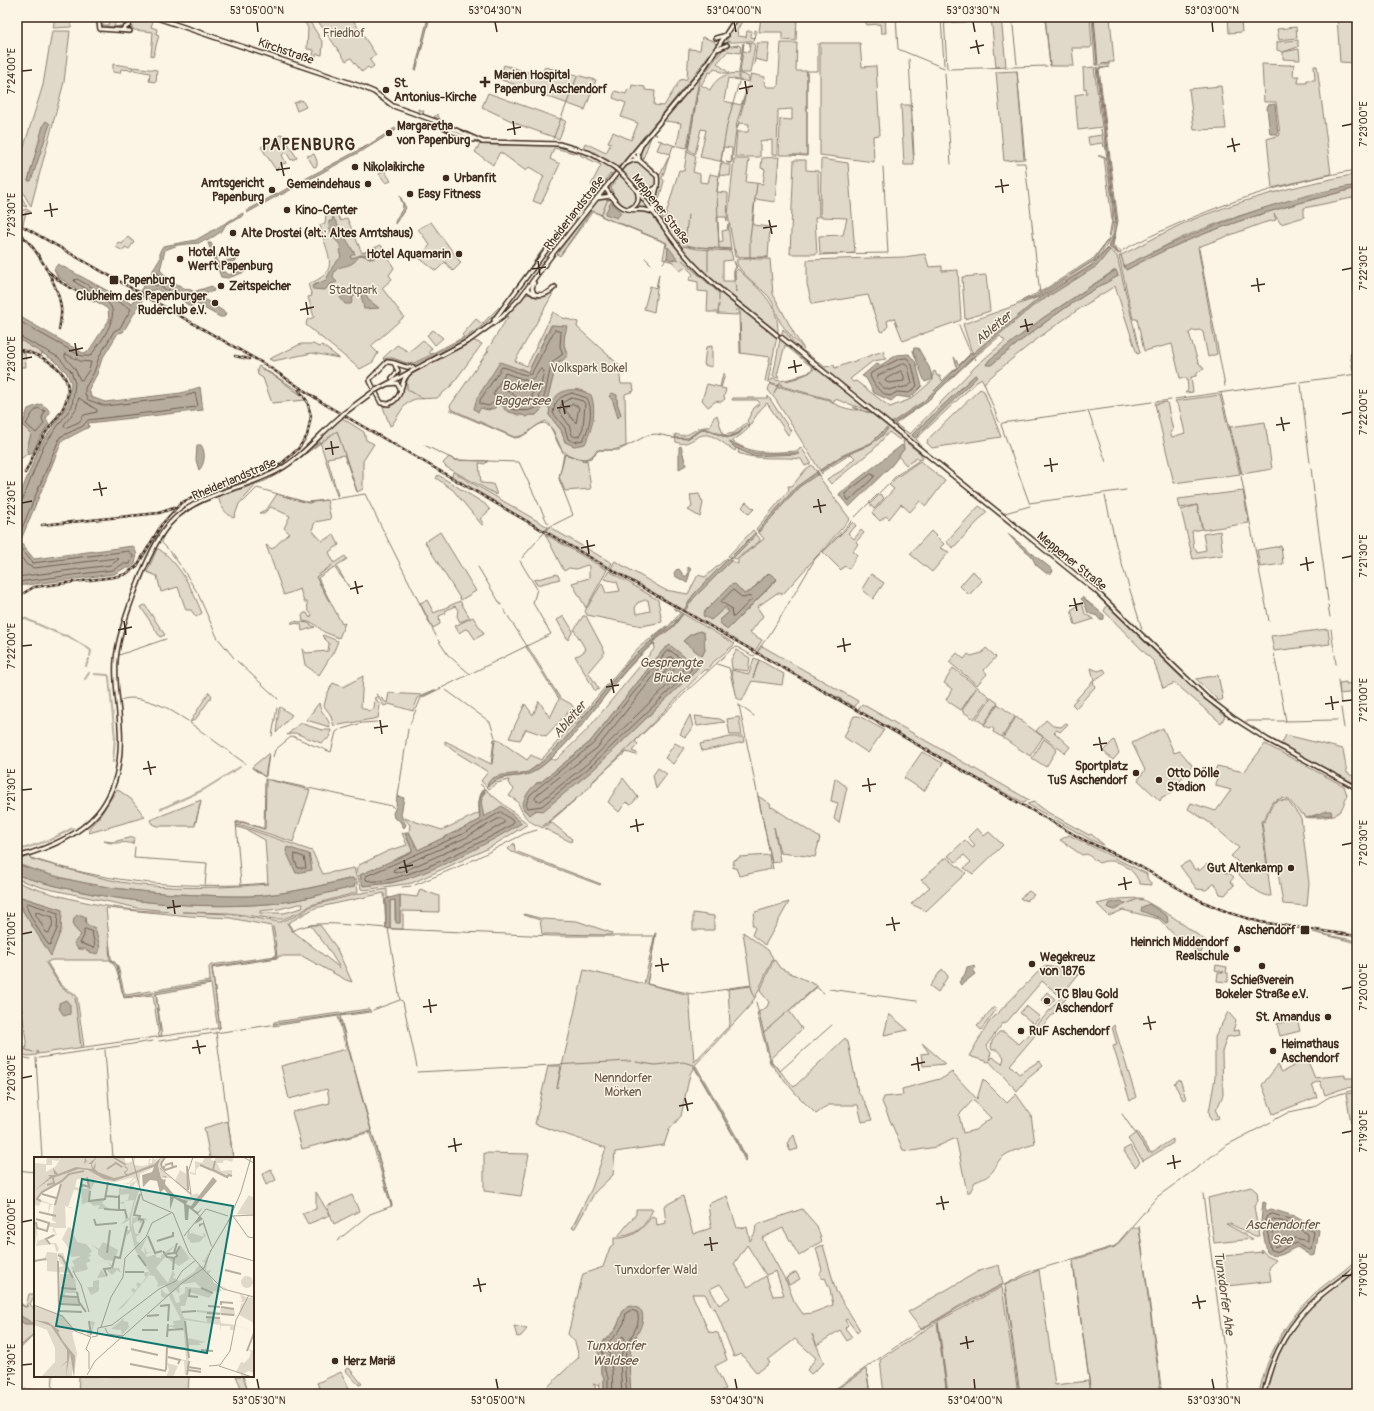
<svg xmlns="http://www.w3.org/2000/svg" width="1374" height="1411" viewBox="0 0 1374 1411" font-family="Pangolin,sans-serif">
<rect width="100%" height="100%" fill="#fcf5e5"/>
<filter id="ink" filterUnits="userSpaceOnUse"><feTurbulence type="fractalNoise" baseFrequency=".025" numOctaves="2"/><feDisplacementMap in="SourceGraphic" scale="8" xChannelSelector="R" yChannelSelector="G"/><feConvolveMatrix kernelMatrix="1 2 1 2 8 2 1 2 1" color-interpolation-filters="sRGB"/></filter>
<g filter="url(#ink)">
<!-- green -->
<g fill="#e0d8c8" stroke="#8e8173" fill-rule="evenodd">
<path d="M55,17H72L71,27L53,28Z"/>
<path d="M110,17H114L115,27L124,25L126,21V17H128V23L123,28L104,26L102,25H108Z"/>
<path d="M133,17H134L133,20L136,17L154,18L151,27L157,29L156,34L159,35L153,57L151,56L153,32L134,30L131,26L132,23L131,25Z"/>
<path d="M302,17H307L323,43L322,55L317,54L315,57L313,56L314,50L307,49L308,28Z"/>
<path d="M315,17H351L376,55L369,59L374,66L370,69L368,67L362,72L351,58L346,61Z"/>
<path d="M739,17H744L737,31L738,36L746,37L747,31H752L751,37L755,38V30L757,31L754,41C746,40 733,44 727,41V37Z"/>
<path d="M761,17H797L796,41L782,40V32H759Z"/>
<path d="M866,17H885L886,33H881L880,24L866,25Z"/>
<path d="M944,17H981V21L945,23Z"/>
<path d="M991,17H1001L1006,66L996,67Z"/>
<path d="M1045,17H1090L1092,46L1090,48H1072L1074,66H1050Z"/>
<path d="M1092,17H1110L1114,62H1109V65H1095Z"/>
<path d="M1228,17H1253V20L1241,21L1242,32L1229,33Z"/>
<path d="M1337,17H1354L1356,63L1340,62Z"/>
<path d="M1296,27L1297,38L1279,40L1277,29Z"/>
<path d="M52,31H70L64,82L31,206C24,196 17,181 17,169L43,85ZM46,121L28,181L44,124Z"/>
<path d="M702,37L714,41L716,45L695,74L618,168L608,160L583,148L585,143L606,153L611,143L608,142L613,132L631,140L638,123L621,117L626,103L613,98L615,91L626,94L628,89L631,90L632,85L645,87V90L655,91L654,105L664,106L680,80L687,79L689,49L700,50Z"/>
<path d="M1298,40V47L1283,52L1277,50V42Z"/>
<path d="M746,42L753,43L755,46L750,73H739V71L743,43V51L749,52L750,43Z"/>
<path d="M757,43H769L767,62L755,59L754,65Z"/>
<path d="M781,43H797L796,71H807V155H779L780,119L792,120V109L778,110L777,155H772V140L760,142V157H735L737,130L738,132H748L749,124L739,123L737,129L751,74L765,77L764,82L767,87H778Z"/>
<path d="M820,43H860L862,67L876,66L880,135L873,136L874,162L820,155Z"/>
<path d="M738,45L737,46L739,45L741,47L740,53L728,51L717,63L729,73H723L714,68L711,73L709,72L701,85L710,90C717,75 734,69 749,77V82L728,78L724,101L741,105L747,89L737,122L732,162L729,164L726,162L731,163L732,148L723,147L721,161L724,162L700,157L706,130L701,129L695,154L688,149L700,79L725,47Z"/>
<path d="M722,48L699,79L687,148L677,146L681,123L664,121L655,132L657,136L655,134L651,137L643,159L660,175L670,154L657,150L661,141L658,140L676,146H673L662,178L664,181L658,203L664,221L679,170L684,171L687,152L686,150L696,156L693,172L700,174V182L708,183L710,174L719,176L717,192L728,193L727,221L726,217H717L719,242L723,241L722,231L727,230L728,224L731,250L683,246L697,249L731,251L733,260L723,261V281H734C734,275 733,271 736,267L734,261L737,267L734,271L736,292L735,272L738,269C758,289 779,302 778,333C733,298 683,263 656,212C650,199 664,188 658,177C654,169 645,164 639,157V152L657,127Z"/>
<path d="M1299,49L1300,60L1283,59V52Z"/>
<path d="M113,64L133,67L132,70L121,69L120,73L113,72Z"/>
<path d="M1262,64L1289,65L1294,64L1293,76H1299L1298,83H1307V80H1315L1314,66H1317L1331,174L1272,188L1267,139L1280,135L1276,102H1264Z"/>
<path d="M504,65L540,76L545,67L596,80L585,110L499,79Z"/>
<path d="M134,67L157,70L156,82L149,81L150,73L134,70Z"/>
<path d="M1094,67L1102,127L1078,130L1075,95L1087,93L1086,88L1084,89L1083,68Z"/>
<path d="M1109,67L1099,69L1118,221L1113,245L1121,251V253L1118,254L1108,246L1113,234L1114,219L1096,68Z"/>
<path d="M1017,71L1024,159L1004,161L996,72Z"/>
<path d="M1221,86L1226,129L1194,130L1189,89Z"/>
<path d="M488,93L566,121L559,139L520,125L482,107Z"/>
<path d="M302,100L306,107L297,111L294,103Z"/>
<path d="M910,105L914,165H904L901,105Z"/>
<path d="M418,109L424,111L423,114L419,113L432,118L428,116L433,118L437,114L440,119L435,117L434,119L452,124L456,128L417,113H419Z"/>
<path d="M1101,129L1104,147L1102,143L1089,145L1088,137L1102,135Z"/>
<path d="M282,134L297,158L291,160L286,152L282,155L286,163L282,164L276,170L261,147Z"/>
<path d="M480,144L498,145L546,144L579,152L578,154L554,148L550,159L560,164L541,204L533,201L544,176L529,167L526,171L500,152L493,165L475,152Z"/>
<path d="M581,152L604,163L615,171L612,175L611,173L598,189L591,185L601,165L580,155Z"/>
<path d="M314,154L317,161V166L314,167L307,156Z"/>
<path d="M1098,156H1104L1106,158C1110,193 1125,239 1091,263L1039,296L1023,302L1022,300L1038,293V291H1042L1094,258L1109,238L1112,220L1104,157Z"/>
<path d="M779,157L775,202L755,199L753,225L770,227L768,258L735,257L728,215L734,159H749L746,182L763,184L765,169L761,168L762,158Z"/>
<path d="M821,159L848,163L855,253L820,255L819,236L843,235L847,218L820,217Z"/>
<path d="M794,160H806V170L818,171L819,216L815,218L817,254H790Z"/>
<path d="M632,161H638C646,168 660,175 655,188L647,192L640,189L622,171Z"/>
<path d="M721,163L731,166L730,176L719,175Z"/>
<path d="M384,170L391,181L386,183L379,174Z"/>
<path d="M619,174C658,206 622,221 609,190L611,185Z"/>
<path d="M1357,174V185C1289,201 1219,217 1157,250C1146,255 1136,263 1126,270C1198,230 1277,208 1357,188V197L1304,208V217L1281,224L1274,214L1276,220L1263,223L1198,247L1217,354L1208,357L1203,332L1200,330L1192,331L1189,333L1198,362L1204,369L1198,372L1196,376L1191,377L1193,392L1185,393L1188,390L1187,378H1180L1172,344L1144,351L1137,319H1133L1119,256C1140,246 1161,234 1182,224C1238,200 1297,185 1357,174Z"/>
<path d="M17,189L27,207L21,205L17,207Z"/>
<path d="M656,189L652,199V207L642,193H650Z"/>
<path d="M606,196L622,209L629,211L642,210L650,212L679,249L698,271L777,336L768,382L765,381L770,357L740,353L739,310H736L737,315L718,314V312H707L708,292L698,291V282L689,280L693,274L686,267L680,271L673,262L663,259L666,243L601,216V215L593,211L560,256L557,254L598,199Z"/>
<path d="M639,196L650,210L642,208L631,209L635,207Z"/>
<path d="M26,209L31,212H26L23,224L17,220V212Z"/>
<path d="M334,210L341,221L347,218L362,253L381,245L394,268L389,275L392,279L382,288L404,317L371,346L378,353L373,362L360,369L306,325L307,320L314,317L308,297L312,296L308,284C344,271 325,253 320,225L325,223L326,214Z"/>
<path d="M431,222L461,263L453,271L445,262L436,271L419,258L430,245L418,229Z"/>
<path d="M128,237L134,242L129,249L125,247L123,251L116,247L118,242L122,244Z"/>
<path d="M1108,248L1117,256L1140,353L1137,354L1115,286C1068,315 1025,346 984,383L981,378L916,439L921,445L920,447L781,336L783,329L797,346L825,367L834,365L835,368L883,351L886,359L873,361L850,379L853,382L856,381L890,407L911,399L933,380V372L935,371L937,376H940L942,381L957,367L954,357L959,365L972,352L976,360L974,357L924,404L895,424L910,434L976,366L1005,341L1000,336L976,356L971,350L963,324L1039,297L1090,266ZM1115,270L1118,276C1072,300 1031,332 992,364H986L1043,318ZM975,375H976L913,437L912,435Z"/>
<path d="M925,254L929,267L942,266V271L958,270L961,320L903,341L894,318L887,321L888,326L883,332L880,331L868,295L812,304L807,284V260L903,257Z"/>
<path d="M737,259H770L773,294L796,337L804,349C800,347 782,326 780,322C776,313 775,305 769,297C762,288 733,269 737,259Z"/>
<path d="M659,274L654,312L644,309L650,286L656,288Z"/>
<path d="M986,275L990,311L965,319L962,277Z"/>
<path d="M553,291H554L551,297L515,361L527,366L553,312L563,318L578,322L577,327L618,364L621,384H633L634,391L625,394L626,446L614,450H597C595,453 592,457 588,458C581,461 566,455 561,449C555,440 554,430 546,421C534,425 525,438 514,437L451,409L450,406L488,351H489L487,350L508,317L505,315L525,295L531,294L544,296ZM551,325L559,326C562,336 563,346 568,355L563,360L557,362L547,400L552,401L577,389L586,392L565,442L561,430L549,415L550,408L545,406L536,415H517L505,406L496,404L481,408L477,398L486,386L521,368L528,372ZM617,398V403L621,415L618,417L613,401Z"/>
<path d="M499,307L501,309C483,337 443,350 414,365C403,368 395,356 384,361L383,358L397,345L409,352L423,340L432,348L429,352L431,354L464,337L462,335L476,319L482,324Z"/>
<path d="M433,330L443,338L435,345L427,335Z"/>
<path d="M17,338L42,353L41,356L17,348Z"/>
<path d="M780,339L863,405L861,408L835,399L833,402L829,399L781,386L782,384L779,386L769,383L772,379L781,381L797,377L799,378L798,376L808,373L813,368L785,345L777,375L779,378L773,377Z"/>
<path d="M472,340L482,344L451,386L437,398L415,399L406,403L392,425L390,426L383,407C407,398 398,394 407,375Z"/>
<path d="M301,344H313L319,347L322,345L339,358L312,353L273,361L269,359Z"/>
<path d="M712,346V367L704,365L706,347Z"/>
<path d="M17,350L25,353L26,367H17Z"/>
<path d="M1357,352V371H1353L1350,353Z"/>
<path d="M259,366L298,390L306,400L272,403L263,378L258,375L257,370Z"/>
<path d="M723,374H725L721,388L726,389L724,397L725,399L721,402L716,401L708,407L702,400L707,384L720,387Z"/>
<path d="M770,384L779,387V389L780,387L829,400C836,406 849,410 858,410L853,407L861,410L865,407L903,438L873,414L861,410L872,414L902,438L900,440L889,432L875,448L831,484L827,479L841,471L855,458L851,454L822,472V474L776,400L768,390Z"/>
<path d="M980,389L984,391L1001,437L932,448L927,443L928,439Z"/>
<path d="M1220,395L1240,474L1174,483L1155,404L1167,402L1173,431L1170,432L1172,437L1185,433L1179,407L1175,401Z"/>
<path d="M768,396L791,431L788,435L767,403L760,410L750,425L747,421L754,408L760,403L757,400H732L733,398H768Z"/>
<path d="M717,415L723,435L734,433L746,423L750,427L741,435L732,441C754,456 772,452 798,451L801,447L810,461V464L805,466L801,459C779,456 759,461 738,453L739,450L736,448L735,451C727,446 717,437 708,435C696,433 689,448 676,442L675,434C690,440 694,425 710,427L713,418Z"/>
<path d="M342,418L364,432L366,440L374,444L363,461V489L357,492L344,455L327,458L338,495L337,496L320,442L306,452L305,451Z"/>
<path d="M1265,422L1272,469L1242,474L1230,427Z"/>
<path d="M17,423L22,425L31,434L27,449L28,453L22,458L17,457Z"/>
<path d="M903,440L921,454L923,459L918,460L917,458L906,465L898,456L904,449Z"/>
<path d="M565,454L584,461L587,460L591,489L565,491L559,477Z"/>
<path d="M449,457L455,460L488,461L485,464L479,463L481,483L493,484L497,495L446,467L443,463Z"/>
<path d="M920,461L945,481L926,506L920,501L910,512L901,504L889,519L886,516L880,521L872,513L894,489L889,485L897,477Z"/>
<path d="M812,465L820,477L817,470L821,477L820,478L850,519L783,594L777,593L757,607L763,616L750,633L762,640L755,651L611,568L615,561L665,590L688,594L698,575L705,577L727,558L738,564V559L764,539L756,529L789,490L788,486H792L806,469ZM764,576L777,580L727,630L720,620L729,612L724,608L735,584L744,594L751,591Z"/>
<path d="M453,472L548,527L545,531L452,476Z"/>
<path d="M438,475L485,504L490,510L480,519L484,524L482,525L453,490L436,478Z"/>
<path d="M257,482L255,486L239,504L234,518C226,515 217,503 219,494Z"/>
<path d="M1243,491L1249,523L1203,530L1197,505L1202,529L1192,531L1194,549H1196L1197,552L1206,550L1203,534L1220,531L1223,555L1193,559L1181,510L1197,505L1180,508L1178,499Z"/>
<path d="M277,494L306,502L327,500L331,519L315,522L312,530L322,541L334,535L339,545L329,552L334,563L345,556L347,559L336,566L349,587L334,567L318,578L342,624L345,623L339,638L324,632L313,623L303,621L302,616L304,613H307L310,618L312,615L308,610L307,602H304L300,589L284,595L266,545L272,549L289,533L284,528L290,516L271,507L264,513H259L267,509Z"/>
<path d="M699,494L703,503L700,517L688,510L692,507L690,495Z"/>
<path d="M880,494L884,498L874,509L870,504Z"/>
<path d="M746,502L754,509L749,514L742,507Z"/>
<path d="M979,506L986,511V513L953,548L946,542Z"/>
<path d="M853,522L856,526L848,533L854,539L861,530L864,533L856,542L858,544L853,551L857,555L849,569L844,566L841,570L823,552Z"/>
<path d="M549,527L612,563L609,568L546,531Z"/>
<path d="M753,530L760,539V541L736,559L728,556Z"/>
<path d="M931,531L944,544L940,548L949,552L932,572L910,554Z"/>
<path d="M440,532L476,591L461,600L425,542Z"/>
<path d="M545,534L607,570L586,608L572,583L589,578V566L587,565L576,569L569,568L564,571Z"/>
<path d="M1281,546L1283,564L1260,567L1257,550Z"/>
<path d="M157,549H159C180,563 193,591 202,613L196,617L191,610H186L178,587L161,592L157,576L147,572Z"/>
<path d="M609,571L658,600L662,622L642,626L587,615L585,611L602,583L606,593L620,591L617,582L604,579ZM645,600H648L650,611L637,614L635,609L637,603Z"/>
<path d="M973,571L982,581L969,595L960,586Z"/>
<path d="M557,574L560,579L537,585L534,580Z"/>
<path d="M871,574L884,583L873,599L862,589Z"/>
<path d="M427,600L434,613L460,601L470,618L460,622L457,616L458,610L455,606L445,611L446,613L439,616L440,624L433,628L420,603Z"/>
<path d="M1082,603L1085,614L1094,619L1075,625L1071,610Z"/>
<path d="M145,605L165,635L160,637L141,607Z"/>
<path d="M1107,605L1188,684L1225,716L1221,723L1175,683L1163,688L1154,662L1104,611Z"/>
<path d="M673,608L735,644L710,665L708,670H704L635,741L638,744L632,751L637,753L636,755L626,752L593,781L591,786L543,828C525,820 525,818 517,801L509,796L514,789L508,783L509,780L497,783L489,789L481,781L488,772L454,751L445,744V741L491,764L494,739H497L527,760L531,755L541,760L579,718L572,708L546,736L526,729L520,740L509,738L525,704L533,715L539,701L550,718L559,699L526,647H528L560,698L571,704L580,717L638,648L650,639L655,645L652,639L667,627L651,638L666,626L668,627L680,613ZM683,614L673,627L654,641L653,640ZM700,631L705,637L703,642L705,650L702,656L683,641L690,635ZM651,641L652,643C625,666 604,696 582,723C568,740 553,760 535,771C522,779 506,774 494,782L496,777L528,772L543,761L564,740L629,661ZM653,644L655,646L654,649L586,731L556,760H553L551,758C589,723 614,677 653,644ZM664,649L688,660L698,668L593,770L554,801L532,813L536,783L541,782L590,742Z"/>
<path d="M564,616L573,631L568,640L557,620Z"/>
<path d="M583,616H586L605,652L588,672L599,689L595,691L575,656L579,655L586,650L574,630Z"/>
<path d="M473,617L484,634L475,639L469,630L465,629L459,633L455,626Z"/>
<path d="M293,621L308,623L315,627L302,631L301,624L291,623Z"/>
<path d="M1328,629L1330,644L1274,651L1271,636Z"/>
<path d="M323,635L338,641L334,651L319,675L305,665L302,648L306,653L328,651L329,643L322,636Z"/>
<path d="M762,646L858,701L855,707L757,653Z"/>
<path d="M986,648L996,657L984,670L987,674L977,685L949,662L957,653L964,659L968,654L971,656L982,653Z"/>
<path d="M736,650L750,658L748,671L732,669L731,660Z"/>
<path d="M754,658L759,660L753,678L759,660L784,674L782,685L752,681L742,701L737,698L731,670L749,674Z"/>
<path d="M953,668L990,697L974,719L962,711L976,688L961,710L946,700L952,689L944,683Z"/>
<path d="M1091,668L1098,671L1104,669L1106,673L1094,680Z"/>
<path d="M1218,675L1223,699L1219,701L1196,679Z"/>
<path d="M363,676L361,707L369,711L374,709L375,697L380,705L378,718L334,726L330,714L324,706L327,694L333,683L343,687Z"/>
<path d="M1093,681L1095,687L1076,708L1072,704Z"/>
<path d="M1346,682V684L1357,683V692L1340,694L1339,683Z"/>
<path d="M434,690H436L418,698L413,711L389,704L384,706L376,694L387,703L389,693L422,695Z"/>
<path d="M209,692L212,696L195,720L190,722Z"/>
<path d="M991,698L998,703L984,724L976,719Z"/>
<path d="M319,703C320,713 329,717 330,727L306,720Z"/>
<path d="M862,704L1029,800L1023,802L995,788L858,710Z"/>
<path d="M998,704L1015,717L1002,737L993,732L994,729L991,727L989,728L984,725Z"/>
<path d="M280,707L292,715L276,733L279,709Z"/>
<path d="M690,715L693,727L685,737L680,734Z"/>
<path d="M695,716L720,719L725,722L697,726Z"/>
<path d="M854,716H859L884,730L868,753L844,737Z"/>
<path d="M739,717L742,735H730L727,719Z"/>
<path d="M1016,717L1043,737L1030,756L1003,738Z"/>
<path d="M1046,720L1053,726L1061,727L1066,723L1068,724L1060,732L1057,730L1054,732L1070,747L1065,753L1036,731Z"/>
<path d="M300,723L322,730H331L329,738L321,743L295,733L287,735Z"/>
<path d="M1163,728L1174,753L1180,751L1192,765L1170,794L1162,797L1160,801L1138,780L1145,770L1132,743Z"/>
<path d="M1286,735L1343,749L1347,773L1357,778V782L1353,783L1281,745Z"/>
<path d="M730,737H743L744,742L702,751L700,744Z"/>
<path d="M1044,739L1057,749L1046,767L1032,758Z"/>
<path d="M1114,740L1119,753L1113,760L1103,751Z"/>
<path d="M675,743L684,748L673,764L665,758Z"/>
<path d="M1265,744L1344,786L1347,795C1345,800 1343,809 1339,812C1334,818 1311,819 1305,817L1304,814H1301L1289,800L1282,798L1272,802L1264,820L1261,821L1271,896C1257,896 1243,878 1233,869L1240,864L1231,856L1239,848L1210,823L1188,809L1191,803L1216,811L1231,790L1216,786L1217,775L1214,773L1217,766L1244,772Z"/>
<path d="M922,752L943,763L924,791L904,778Z"/>
<path d="M269,753L265,777L252,767Z"/>
<path d="M658,768L667,774L656,789L653,775Z"/>
<path d="M623,778L638,797L631,805L626,802L619,812L608,802Z"/>
<path d="M835,778L847,787L839,823L834,819L838,803L831,801Z"/>
<path d="M265,779L310,790L293,842L236,823L238,821L264,829Z"/>
<path d="M480,784L488,791H487L528,824L489,848L412,883L364,890L361,889L360,882L362,881L364,886L391,883L409,878L485,818L482,816L481,802L485,792H482L479,802L480,820L418,850L409,832L410,825L404,818L442,830L479,813C479,803 478,796 484,789L486,790Z"/>
<path d="M117,789L131,799L145,817L89,833V828L100,816Z"/>
<path d="M758,796L770,804L771,808L772,807L820,838L815,857L780,853L774,827L780,861L772,863Z"/>
<path d="M201,800L195,826H158L152,824L150,820Z"/>
<path d="M1278,800L1288,801L1301,818L1309,883L1307,906L1283,904L1277,866L1268,867L1262,822L1265,821L1273,803Z"/>
<path d="M1034,802L1049,813L1089,835L1091,834L1104,845L1091,840L1027,804Z"/>
<path d="M551,822L572,839L571,842L545,829Z"/>
<path d="M237,825L312,851L323,874L354,868L357,880L354,881L352,878C324,885 295,892 266,895C245,897 223,896 202,895C139,893 76,886 17,864V859L29,855L31,859C61,867 90,876 120,882C168,890 219,888 268,884L265,840L247,830L237,827ZM309,854L311,864L296,873L290,857Z"/>
<path d="M977,828L984,836L989,832L1003,845L973,874L964,868L971,862L964,855L956,862L948,856L965,840L973,848L975,845L968,837Z"/>
<path d="M402,833L405,834L412,850V852L360,875L361,880H359L356,869L359,865L388,851L407,845Z"/>
<path d="M1069,835L1147,874V878L1152,885L1140,884C1134,868 1116,856 1099,863L1087,854L1082,855L1060,840Z"/>
<path d="M134,837L133,844C123,840 114,846 104,841L112,842Z"/>
<path d="M514,843L515,851L601,884L600,885L512,852L508,849Z"/>
<path d="M769,855L771,869L739,876L736,868H733L734,860L738,859L739,857Z"/>
<path d="M946,857L966,873L926,911L911,904L930,887L921,880Z"/>
<path d="M1189,861L1195,870L1198,868L1199,871L1207,864L1215,871L1219,867L1227,874L1229,873L1234,877L1230,882L1234,885L1225,895L1220,894L1215,883L1206,890L1197,889L1180,866Z"/>
<path d="M17,875C96,900 184,910 267,904C296,902 325,893 353,887L354,883H357L358,892L311,905L301,912L283,919H275L229,913L182,912L229,914L280,922L301,914L311,906L361,893L387,889V897L390,898L386,899V928L384,893L315,908L288,923L294,932L340,968L327,947L310,925H320L336,947L352,982L346,980L302,956H279L278,958L212,968L220,1028L218,1029L211,984L156,994L162,1036H159L153,995L124,998L116,968L110,960H52L47,962L61,985L75,994L77,997L84,1047L38,1054L37,1051V1055L28,1056L17,1053V1046L27,1048L20,997H17V942L22,939L17,929V882C56,898 126,913 168,911L138,908L44,888L17,879ZM18,896L62,910L61,930L51,955L23,911ZM299,904H303L302,908L284,913H260V911L279,909ZM106,908L190,916L230,918L271,926L276,956L211,965L209,967L210,981L126,995L124,992L118,966L111,958ZM86,924L96,931L100,948L78,949L76,941L81,935L73,926Z"/>
<path d="M420,889L439,896V912L403,911V929H390V900H395V920L400,923V895L417,897Z"/>
<path d="M1029,891L1034,895L1026,901L1025,899L1023,900L1020,898Z"/>
<path d="M1140,898L1173,917L1206,941L1201,953L1181,942L1159,919L1123,910L1109,916L1097,904L1118,899Z"/>
<path d="M789,902L765,945L752,935L755,928L752,924L755,912Z"/>
<path d="M693,913L714,916V930H693Z"/>
<path d="M524,914L543,919L577,921L612,933L611,935L542,934L540,920L524,915Z"/>
<path d="M743,932L768,950L773,958L756,996L748,1008L695,1065L690,1074L681,1116L669,1130L664,1145L615,1152L613,1175L595,1192L575,1228H572L592,1188L606,1148L535,1124L548,1066H561L557,1088L584,970L644,984L655,933H656L647,984L689,995L694,1062L730,1025L728,988L751,985Z"/>
<path d="M1313,932L1357,941V943Z"/>
<path d="M774,959L780,968L818,986L790,1012L802,1029L771,1058L772,1062L794,1087L845,1038L848,1042L858,1092L865,1102L872,1120L862,1122L858,1105H828L816,1114L796,1094L770,1063L757,1013L767,1007L769,1002L760,991Z"/>
<path d="M1216,965L1227,967L1226,973H1228V982L1217,981L1218,972H1224L1215,970Z"/>
<path d="M1044,966L1081,971L1065,991L1069,995L1010,1065L1019,1074L1039,1061L1043,1066L1026,1080L1017,1091L989,1061L988,1062L969,1056L989,1022ZM1042,981L1061,997L1026,1038H1024L1018,1044L1004,1032H999L992,1041L991,1047L992,1050H997L1004,1058L1002,1064L992,1057L989,1060L991,1053L986,1046L1003,1023L1005,1024Z"/>
<path d="M942,969L948,976L938,992L930,986Z"/>
<path d="M1047,992L1055,999L1048,1007L1041,1000Z"/>
<path d="M1026,1006L1040,1017L1034,1024L1020,1013Z"/>
<path d="M994,1007L996,1010L981,1030L977,1026Z"/>
<path d="M369,1009L371,1012L340,1016L392,1205L391,1206L369,1131L302,1149L292,1112L330,1103L327,1089L289,1099L281,1066L346,1049L338,1016L273,1026L274,1022Z"/>
<path d="M1228,1012L1236,1021L1233,1031L1239,1030L1240,1035L1227,1037L1222,1052L1223,1095L1216,1111L1219,1118L1211,1120L1209,1112L1215,1078V1037Z"/>
<path d="M889,1014L908,1030L884,1035Z"/>
<path d="M1297,1018L1300,1031L1280,1036L1277,1024Z"/>
<path d="M1114,1025L1136,1097L1130,1101L1113,1046L1117,1045L1112,1027Z"/>
<path d="M922,1043L946,1064L923,1066L921,1054L929,1053Z"/>
<path d="M1307,1059L1315,1078L1345,1075V1078H1357V1087L1345,1088L1325,1095L1320,1081L1312,1084L1317,1097L1273,1114L1262,1085L1278,1065L1282,1072Z"/>
<path d="M696,1066L736,1136L747,1160L745,1161L734,1137L694,1067Z"/>
<path d="M952,1072L977,1099L983,1079L1007,1103L1016,1094L1031,1115L1035,1144C1026,1147 1013,1150 1005,1155C991,1164 1001,1173 975,1182L970,1192H967L956,1138L936,1147L912,1151L903,1150L882,1102L884,1097L903,1095L902,1089L943,1078ZM973,1100L991,1118L975,1130L963,1133L959,1115Z"/>
<path d="M1180,1079L1186,1099L1183,1100L1174,1083Z"/>
<path d="M1357,1092V1122L1351,1123L1346,1094Z"/>
<path d="M228,1121L233,1158H210L204,1128Z"/>
<path d="M1137,1132L1151,1153L1173,1139V1143L1143,1161L1128,1139Z"/>
<path d="M794,1135L798,1149L790,1151L787,1143Z"/>
<path d="M1130,1146L1140,1162L1135,1167L1123,1150Z"/>
<path d="M484,1153L529,1154L521,1196L484,1191Z"/>
<path d="M271,1169L276,1180L266,1185L262,1174Z"/>
<path d="M1251,1187L1257,1192L1258,1201L1254,1206L1259,1236H1255L1230,1224H1226L1253,1239L1214,1243L1208,1198Z"/>
<path d="M316,1192L330,1215L308,1224L302,1213L316,1209Z"/>
<path d="M352,1195L359,1211L334,1224L327,1206Z"/>
<path d="M683,1196L693,1234L711,1228L708,1204L727,1196L737,1228L747,1227L750,1241L755,1233L756,1225L802,1209L817,1226L822,1241L799,1256L783,1228L762,1238L787,1283L794,1301L803,1314L812,1313L833,1305L830,1289L825,1278L822,1279L819,1273L822,1270L816,1248L823,1245L836,1291L860,1330L857,1333L847,1319L845,1320L848,1325L845,1328L852,1337L847,1341L840,1330L817,1345L812,1334L824,1363L811,1374L807,1370L816,1358L795,1339L768,1360L770,1363L757,1373L741,1354L734,1357L715,1308L713,1309L705,1294H692L709,1332L718,1333L727,1360L715,1366L726,1389L717,1394H631C630,1378 628,1363 631,1347C634,1337 640,1329 642,1318L623,1310L620,1322L615,1330L597,1347L601,1357V1372L604,1377V1394H599L600,1382L597,1385L593,1384L595,1386L596,1394H540L579,1357L575,1342L568,1334L583,1274L603,1267L610,1247L614,1244V1238C632,1239 642,1230 652,1216L656,1218L657,1225L666,1223L664,1206ZM747,1245L766,1275L776,1271L784,1295L773,1296L766,1276L748,1287L734,1264ZM720,1284L730,1298L719,1305L710,1289Z"/>
<path d="M636,1209H653C647,1224 636,1237 618,1236L636,1214Z"/>
<path d="M1132,1228H1139L1161,1394H1091L1073,1260L1115,1247Z"/>
<path d="M1262,1250L1267,1256L1276,1260L1269,1268L1271,1281L1219,1287L1216,1257L1261,1252V1253Z"/>
<path d="M1357,1258V1265C1346,1276 1332,1283 1321,1294C1293,1320 1270,1356 1263,1394H1259C1266,1356 1286,1320 1315,1293C1328,1281 1345,1272 1357,1258Z"/>
<path d="M999,1265L1003,1284L961,1305L921,1329L908,1312L979,1271Z"/>
<path d="M1357,1268V1394H1265C1274,1358 1289,1327 1316,1301C1329,1289 1345,1281 1357,1268Z"/>
<path d="M1039,1270L1055,1385L1088,1381L1090,1394H1020L1005,1285Z"/>
<path d="M796,1272L800,1279L789,1285L786,1278Z"/>
<path d="M1002,1287L1018,1394H948L938,1321Z"/>
<path d="M29,1294H35L30,1304L35,1310V1333C29,1339 25,1346 17,1350V1301L26,1307Z"/>
<path d="M937,1322L947,1394H884L880,1360Z"/>
<path d="M514,1326L527,1329L521,1336L517,1337Z"/>
<path d="M349,1368L362,1384L359,1385L345,1370Z"/>
<path d="M866,1369L870,1394H830Z"/>
<path d="M341,1372L349,1388L335,1394H322L317,1383Z"/>
<path d="M79,1376H189L188,1392L179,1394H78Z"/>
<path d="M236,1376H243L249,1394H244Z"/>
</g>
<!-- water -->
<g fill="#b7ad9e" stroke="#85796b">
<path d="M428,17H430L416,71L415,70Z"/>
<path d="M1093,17H1094L1098,65H1097Z"/>
<path d="M1097,68H1098L1117,223L1112,246L1119,253L1109,247L1114,235L1116,222Z"/>
<path d="M1275,104L1278,134H1270L1267,108L1268,105Z"/>
<path d="M46,121L50,124L31,181H28L43,126Z"/>
<path d="M395,128L396,130L367,148L281,195L279,193L370,144Z"/>
<path d="M1357,185V188C1277,208 1198,230 1126,270L1124,266C1199,229 1275,199 1357,185Z"/>
<path d="M278,193L279,195L247,213L246,211Z"/>
<path d="M400,196L406,208L395,224C395,217 402,213 403,206C403,203 400,199 400,196Z"/>
<path d="M611,202L621,213L617,218L605,214Z"/>
<path d="M243,213V216L226,224L222,231L207,241L204,240L199,243L178,245L165,250L160,270L171,281L186,289L187,288L193,291L192,293L195,294L196,291L212,286L214,291L207,293L204,299L226,313L224,317H220L197,304L190,307L173,292L167,297L157,289L147,292L123,332L118,333L102,359L97,374L89,389L91,397L105,402L181,393L200,387L203,410L88,423L89,427L62,441L20,542L34,559L133,546L137,554L135,564L130,568H125L114,574L17,586V502L40,446L68,404L71,383L67,373L55,361L17,338V315L83,353L88,352L109,320L108,309L58,277L54,269L58,264L132,304L160,259V251L163,246L196,240Z"/>
<path d="M333,217L355,254L350,256L351,258L365,254L371,256L376,249L382,251L373,259L361,255C357,257 356,262 351,264C343,268 334,265 333,278L337,282L329,285L325,290L313,289L312,286L326,280L333,266L341,257L340,254L341,245C334,240 328,231 329,221H332Z"/>
<path d="M208,243H211L219,263L237,258V260L222,266V272H226L229,275L242,269L245,272L228,278L221,277Z"/>
<path d="M668,247L677,258V259L671,260L667,258Z"/>
<path d="M1108,249L1110,250L1097,266L1033,306L976,354L926,402L893,424L891,423L924,401L969,356L970,353L972,354L1037,300L1093,265Z"/>
<path d="M1116,270L1118,276C1072,300 1031,332 991,365H986L989,360L1043,318Z"/>
<path d="M356,289L363,291L370,301L379,308L364,309L361,294H358L353,297L351,304H345L340,297V294Z"/>
<path d="M552,325L567,326C564,338 562,345 568,355L563,360L557,362L547,400L552,401C563,386 577,388 591,395C597,411 592,429 585,444L574,446L565,442L561,430L549,415L550,408L545,406L536,415H530L526,417C519,412 511,415 504,409V406L496,404L495,408L488,410L481,408L478,412L474,409L477,398L500,362L528,372Z"/>
<path d="M914,348H918L929,367L933,379L925,382L924,380L913,351Z"/>
<path d="M909,354L916,363L922,386L910,398L897,396L891,401L874,393L866,378L862,376L876,364L881,365L897,355Z"/>
<path d="M975,375L977,377L915,438L912,435Z"/>
<path d="M612,393L617,395V403L621,415L618,418L613,401L609,396Z"/>
<path d="M41,404L47,408L50,413L46,418L49,424L39,439L33,452L29,454L27,449L31,434L22,425L28,409Z"/>
<path d="M747,425L739,434L727,438L704,429L687,439L672,438H688L699,430L705,428L728,437L738,433Z"/>
<path d="M886,428L888,429C877,444 861,448 845,456C837,460 829,466 821,471L820,470L841,456L871,443Z"/>
<path d="M729,442L755,453H797L800,454L753,456L734,447Z"/>
<path d="M197,445H201C206,452 205,464 199,470L196,460Z"/>
<path d="M902,445L904,449L892,465L849,507L839,495L840,493Z"/>
<path d="M681,446L686,465L679,469V447Z"/>
<path d="M817,472L818,474L799,487L758,533V530L796,487Z"/>
<path d="M755,533L756,534L754,537L732,559L730,558Z"/>
<path d="M1008,534L1053,570L1052,573H1046L1036,565L1031,555L1017,544Z"/>
<path d="M728,559L731,561L693,599L685,611L684,610L693,595Z"/>
<path d="M688,567L691,569L687,583L675,576L674,573L676,570L679,569L684,576H687L688,574Z"/>
<path d="M769,573L777,579L727,630L720,623V620L729,612L726,607L711,620L703,616L705,611L731,585L735,584L744,594L751,591Z"/>
<path d="M1082,597L1104,615V619L1100,620L1097,616L1088,613L1084,602L1081,599Z"/>
<path d="M682,613L683,614L673,627L654,641L653,640L674,624Z"/>
<path d="M700,631L704,633C705,639 704,644 705,650L702,656L683,641L690,635Z"/>
<path d="M651,641L653,643C609,679 582,739 535,771C524,778 512,775 500,778C495,780 492,784 487,786C490,771 517,776 528,772C536,768 543,761 549,755C587,720 612,674 651,641Z"/>
<path d="M670,645L698,668L593,770L543,811L536,810L530,815L524,810L522,805C526,795 531,785 541,782L590,742L664,649Z"/>
<path d="M484,790L485,792L481,802L484,817L502,806L522,823C486,844 448,865 409,878C394,883 379,884 363,886L360,875L412,852V849L405,832H409L418,850L480,820L479,802Z"/>
<path d="M397,796L404,798L401,815L406,825L404,828L399,820L394,818L393,813L396,807Z"/>
<path d="M1327,811H1331L1332,815L1309,817Z"/>
<path d="M287,847L309,854L312,870L296,873L286,851Z"/>
<path d="M17,864C76,886 139,893 202,895C223,896 245,897 266,895C296,892 324,885 353,878L355,883L354,887C325,893 296,902 267,904C185,910 95,900 17,875Z"/>
<path d="M400,895V923H396L395,900L390,901V929L386,928V899Z"/>
<path d="M18,896L62,910L61,930L51,956L23,911Z"/>
<path d="M1121,901L1126,904L1114,910L1108,908L1110,903Z"/>
<path d="M1149,904L1167,916L1168,922L1166,923L1160,918L1141,911L1142,907Z"/>
<path d="M77,915H82L85,917L86,924L95,928L100,948L98,954L89,952L85,949H78L74,943L81,935L73,926L74,918Z"/>
<path d="M971,966L976,967L973,971L975,974L961,985L959,982L965,974L967,967Z"/>
<path d="M66,1000L70,1005V1014L64,1016L59,1008V1003Z"/>
<path d="M1263,1202L1266,1203L1265,1208L1267,1211L1271,1209L1294,1216L1319,1230L1315,1255L1311,1256L1297,1247C1287,1251 1277,1261 1267,1252L1261,1222Z"/>
<path d="M631,1306C635,1307 640,1308 642,1312C646,1324 634,1337 631,1348C628,1363 630,1379 631,1394H604V1377L601,1372V1357L596,1349C601,1342 610,1338 615,1330C620,1322 620,1314 626,1307Z"/>
<path d="M17,1314L33,1323L35,1324H25L17,1319Z"/>
</g>
<g fill="none" stroke-linecap="round" stroke-linejoin="round">
<!-- shore -->
<g stroke="#6d5e51" stroke-width="1">
<path d="M158,273L171,286L168,291L159,285H150L156,274Z"/>
<path d="M17,320L81,356H90C99,345 121,316 109,304C101,295 85,289 75,282L74,280L77,279L131,309L120,328L114,331L99,357L94,372L85,388V394L88,400L105,406L182,397L195,393L198,405L196,407L88,420L83,426L60,437L17,540"/>
<path d="M555,330L561,332L560,347L563,354L553,361C542,390 552,418 510,409L504,402L495,401L489,406L480,404V400L502,367C512,368 523,378 531,374Z"/>
<path d="M17,335L58,357L71,371L75,383L72,406L43,447L23,499L17,502"/>
<path d="M66,354L80,361L91,362L89,370L82,380H80L75,369L65,357Z"/>
<path d="M907,358L912,365L917,386L909,393L897,392L890,396C878,392 875,386 870,376L871,373L899,359Z"/>
<path d="M905,363L908,367L912,383C906,390 897,386 889,390C883,388 876,384 877,376Z"/>
<path d="M541,369L544,371L538,400L532,405H514L508,398L493,395L505,373L528,381L534,378Z"/>
<path d="M901,371L904,376V381L889,383L885,381L886,379Z"/>
<path d="M507,380L522,386L533,387L532,398L526,400H518L512,393L503,390V388Z"/>
<path d="M572,393L587,398C594,410 589,429 583,440L574,442L568,439L565,428L553,413C555,400 559,397 572,393Z"/>
<path d="M79,398L97,410V412L84,415L79,422L65,428L64,425L76,409Z"/>
<path d="M572,398L583,401L585,404L583,428L579,436L575,437L572,435L569,425L559,411L562,403Z"/>
<path d="M573,404L579,407L576,423L565,410Z"/>
<path d="M38,408L45,411L42,418L44,424L36,433L26,424L32,414Z"/>
<path d="M871,474L874,475V477L850,500H848L845,494Z"/>
<path d="M17,544L33,563L129,551L133,556L130,564H123L113,570L17,582"/>
<path d="M17,552L27,565L34,568L117,558L119,559L111,565L17,577"/>
<path d="M733,590L743,598L751,596L753,598L734,617L732,616L731,608L721,602Z"/>
<path d="M667,651H671L691,667V670L590,767L542,806L528,808L526,804L530,795L539,787L593,744Z"/>
<path d="M671,657L683,667V670L587,764L541,801L536,800L535,798L541,791L597,748L668,658Z"/>
<path d="M670,666L674,668V670L660,684H658V681Z"/>
<path d="M501,812L513,821V824C489,839 391,890 366,880V876L463,834Z"/>
<path d="M500,818L504,820V823L476,839L406,870L395,873L393,871L394,869L465,838Z"/>
<path d="M295,854L304,857L306,868H298L295,861Z"/>
<path d="M28,903L58,913L57,929L50,945L48,944C41,935 29,915 26,905Z"/>
<path d="M36,912L53,917L52,927L49,933L46,932L36,915Z"/>
<path d="M86,929L92,932L95,946L94,948L80,943L84,936V930Z"/>
<path d="M1273,1214L1293,1220L1314,1232L1311,1249L1306,1248L1297,1243L1288,1246L1279,1252L1271,1250L1265,1220L1267,1216Z"/>
<path d="M1274,1219L1291,1224L1308,1234V1241L1295,1238L1275,1247L1270,1222Z"/>
<path d="M608,1394V1377L605,1371L604,1356L601,1349L618,1333L624,1323L626,1313L631,1310L637,1312C642,1323 631,1335 628,1344C623,1360 625,1378 627,1394"/>
<path d="M613,1394C612,1379 613,1364 608,1350L623,1336L625,1339L620,1362L622,1394"/>
</g>
<!-- stream -->
<g stroke="#85796b" stroke-width="1">
<path d="M896,17L898,49L944,68"/>
<path d="M941,17L944,65"/>
<path d="M944,17L947,68"/>
<path d="M1012,17L1017,64"/>
<path d="M1045,17L1050,65"/>
<path d="M1355,17L1357,46"/>
<path d="M110,28L125,26L127,21L126,17"/>
<path d="M115,32L129,34"/>
<path d="M909,59L914,155"/>
<path d="M1102,64L1109,63"/>
<path d="M948,69L1047,66"/>
<path d="M1017,71L1025,159"/>
<path d="M740,72L744,43"/>
<path d="M945,73L951,164"/>
<path d="M739,80V75"/>
<path d="M553,139L577,77"/>
<path d="M688,150L698,90"/>
<path d="M792,155L807,156V71H818V44"/>
<path d="M721,161L727,125L739,82"/>
<path d="M1016,163H1025L1040,294"/>
<path d="M720,167L721,163"/>
<path d="M614,196L611,188L618,178"/>
<path d="M610,199L607,201L601,216L612,221"/>
<path d="M617,222L667,243L666,247L668,248"/>
<path d="M685,244L688,215"/>
<path d="M687,245L695,247"/>
<path d="M551,246L611,175"/>
<path d="M698,247L716,248"/>
<path d="M718,248L731,249"/>
<path d="M719,248L717,192L719,172"/>
<path d="M734,249L738,257H768"/>
<path d="M1199,249L1225,386"/>
<path d="M1123,250C1196,212 1275,183 1357,170"/>
<path d="M561,254L591,211L602,215"/>
<path d="M823,254L888,253L883,167"/>
<path d="M1121,255L1124,266"/>
<path d="M750,257V237L757,184"/>
<path d="M645,258L651,264"/>
<path d="M677,259L679,260"/>
<path d="M682,260L719,293V301"/>
<path d="M663,263L667,258"/>
<path d="M708,271V250"/>
<path d="M1070,275L1094,260L1107,241"/>
<path d="M1024,300L1036,296L1067,277"/>
<path d="M1017,303L1023,301"/>
<path d="M740,312L741,353"/>
<path d="M718,314L719,304"/>
<path d="M959,325L971,354"/>
<path d="M384,359C395,354 403,366 414,363C440,350 470,339 491,318C509,301 527,271 542,250"/>
<path d="M262,369L276,377L301,395"/>
<path d="M799,377L809,373L814,369"/>
<path d="M786,381L797,378"/>
<path d="M1300,382L1357,374"/>
<path d="M984,383L999,422"/>
<path d="M1301,385L1306,429"/>
<path d="M1221,393L1241,473"/>
<path d="M774,394L778,385L781,383"/>
<path d="M423,399L407,389V381L410,375L423,368"/>
<path d="M1175,399L1297,382"/>
<path d="M1155,402L1171,400"/>
<path d="M450,410L515,438C528,437 533,424 545,423L553,430L563,453"/>
<path d="M1088,411L1106,462"/>
<path d="M1306,431L1310,463"/>
<path d="M424,445L455,460L519,462L547,522L549,523"/>
<path d="M1311,468L1314,492"/>
<path d="M1241,476L1269,621"/>
<path d="M280,495L308,503L326,500"/>
<path d="M1314,495L1328,601"/>
<path d="M220,496L265,481L278,474L337,431L357,491"/>
<path d="M1105,496L1116,545L1142,629"/>
<path d="M329,500L365,494L436,636"/>
<path d="M243,502L257,488L278,494"/>
<path d="M1029,502L1001,425L1002,423L1152,402"/>
<path d="M1029,503L1126,490"/>
<path d="M1005,513L1030,506"/>
<path d="M855,517L897,475L918,461"/>
<path d="M168,549L162,543C160,523 201,503 216,497"/>
<path d="M170,551L180,565"/>
<path d="M522,558L549,527L573,515L559,479L564,454L584,460L591,458L599,450H619L648,435L656,434L672,437"/>
<path d="M478,567L501,605"/>
<path d="M182,568L189,579"/>
<path d="M190,581L197,592"/>
<path d="M198,594L217,637L234,658"/>
<path d="M792,598L815,559L852,521"/>
<path d="M329,601L316,577L332,565"/>
<path d="M1328,605L1330,617"/>
<path d="M504,610L527,646"/>
<path d="M1331,629L1334,651"/>
<path d="M438,640L448,655L470,674"/>
<path d="M757,651L770,634L790,601"/>
<path d="M1274,654L1275,657"/>
<path d="M119,655L166,639"/>
<path d="M1335,655L1336,664"/>
<path d="M1275,659L1280,685"/>
<path d="M17,660L22,677"/>
<path d="M237,661L278,699"/>
<path d="M717,664L729,668L735,694"/>
<path d="M1338,680L1341,703"/>
<path d="M446,690L490,722L495,737"/>
<path d="M688,690L733,648L737,647L753,656L755,655"/>
<path d="M736,696V698"/>
<path d="M121,700C134,694 156,703 169,709"/>
<path d="M739,705L773,869"/>
<path d="M739,705L754,716"/>
<path d="M1341,708L1344,728"/>
<path d="M170,710L188,721"/>
<path d="M1246,721H1275"/>
<path d="M1277,721H1286L1280,689"/>
<path d="M1286,721L1337,720"/>
<path d="M190,723L246,764"/>
<path d="M410,724L421,698L551,634L533,603L537,589L520,561"/>
<path d="M342,729L362,723L377,722"/>
<path d="M272,736L277,708"/>
<path d="M316,746L331,752L336,732L339,730"/>
<path d="M273,757L275,750L292,736L315,746"/>
<path d="M492,764L495,739"/>
<path d="M252,768L265,777"/>
<path d="M266,776L269,754"/>
<path d="M271,780L392,806L394,808"/>
<path d="M594,781L686,692"/>
<path d="M398,796L408,729"/>
<path d="M195,824L201,802"/>
<path d="M543,826L577,798"/>
<path d="M135,847L134,858L207,863L205,886"/>
<path d="M31,858C105,882 164,887 241,885L236,822H244L265,829L266,780"/>
<path d="M471,861L524,834L537,830"/>
<path d="M241,885L268,883"/>
<path d="M415,885L469,862"/>
<path d="M402,887L411,886"/>
<path d="M1142,899V898"/>
<path d="M1126,904L1138,899L1142,900"/>
<path d="M287,923L292,931C310,922 330,923 349,925"/>
<path d="M353,925L386,928"/>
<path d="M273,927L275,937"/>
<path d="M390,928L394,929L552,936H655L647,984L692,994L751,986L754,997"/>
<path d="M109,946L110,959L117,966L122,991L125,997L154,993"/>
<path d="M46,963L61,987L74,996"/>
<path d="M829,989L917,1001"/>
<path d="M75,998L81,1047"/>
<path d="M401,1000L403,1002L417,1067"/>
<path d="M756,1002L771,1062L780,1071L832,1025"/>
<path d="M373,1010L400,1000L388,928"/>
<path d="M274,1024L369,1011"/>
<path d="M160,1031L156,992L210,983"/>
<path d="M216,1032L233,1158"/>
<path d="M764,1032L816,987L824,993"/>
<path d="M159,1041L271,1025"/>
<path d="M17,1047L33,1052"/>
<path d="M85,1047L220,1028L212,967L277,957L275,940"/>
<path d="M105,1050L113,1158"/>
<path d="M17,1056L30,1059"/>
<path d="M36,1058L42,1158"/>
<path d="M39,1058L153,1041"/>
<path d="M636,1062L655,1065L683,1062L694,1065"/>
<path d="M695,1067L735,1137L746,1160"/>
<path d="M417,1072L631,1061"/>
<path d="M1122,1114L1149,1153"/>
<path d="M1274,1120L1289,1112L1313,1107L1329,1097L1357,1089"/>
<path d="M322,1144L371,1132"/>
<path d="M1203,1163L1225,1146L1271,1122"/>
<path d="M17,1170L35,1172"/>
<path d="M1203,1194L1230,1394"/>
<path d="M1139,1226L1162,1394"/>
<path d="M337,1241L370,1214L392,1206L340,1019"/>
<path d="M1073,1265L1091,1394"/>
<path d="M1033,1271L1115,1246L1157,1197L1201,1165"/>
<path d="M1004,1285L1031,1271"/>
<path d="M1005,1290L1019,1394"/>
<path d="M17,1302L25,1307L28,1306"/>
<path d="M938,1325L947,1394"/>
<path d="M912,1335L960,1307L1003,1285"/>
<path d="M17,1349L35,1334"/>
<path d="M867,1372L870,1394"/>
<path d="M53,1376L52,1391L72,1394"/>
<path d="M25,1389L50,1391"/>
<path d="M74,1394H76"/>
<path d="M176,1394L188,1391"/>
<path d="M828,1394L910,1337"/>
</g>
<!-- canal -->
<g stroke="#b7ad9e" stroke-width="2">
<path d="M17,615L62,635L68,636L89,649L91,651L90,656"/>
<path d="M86,666L89,659"/>
<path d="M94,674L108,675L109,677L115,738L113,762"/>
<path d="M85,679L89,673"/>
<path d="M161,809L203,790L240,767"/>
<path d="M17,851L50,840L73,828"/>
<path d="M353,883L364,880"/>
</g>
<!-- major casing -->
<g stroke="#3b2a1e" stroke-width="6">
<g id="major">
<path d="M98,17L100,29L130,31"/>
<path d="M154,17L360,86L374,92L393,106L438,122L483,142"/>
<path d="M123,29L129,25L132,17"/>
<path d="M716,38L727,35"/>
<path d="M718,49L727,45"/>
<path d="M438,124L459,135L473,140"/>
<path d="M482,142L559,144L590,153L614,167"/>
<path d="M633,155L657,176C660,188 651,198 654,211"/>
<path d="M639,158L638,153L641,146"/>
<path d="M627,163L633,160H639"/>
<path d="M620,170L702,71L737,17"/>
<path d="M623,175C648,200 664,231 687,257C713,287 747,310 777,335"/>
<path d="M605,188C610,194 615,203 622,207C632,213 642,206 654,213"/>
<path d="M639,190L648,193L657,187"/>
<path d="M597,198L611,196"/>
<path d="M629,209C638,205 640,200 637,191"/>
<path d="M534,283L532,288L534,294"/>
<path d="M527,289C537,298 546,296 555,287"/>
<path d="M494,320L548,248"/>
<path d="M781,337L1096,591L1206,697L1232,717L1268,740L1357,788"/>
<path d="M392,378L398,371L394,363"/>
<path d="M370,379L387,362C396,361 403,369 413,367"/>
<path d="M370,381L381,403L389,404C406,396 398,381 410,372"/>
<path d="M388,384L397,383L401,391"/>
<path d="M376,390L470,340L503,316L520,298L554,252L617,173"/>
<path d="M343,414L374,391"/>
<path d="M17,857C88,838 125,804 120,727C119,704 114,682 116,660C118,630 146,557 163,532C190,492 240,492 279,470C302,457 320,434 340,417"/>
<path d="M1264,1394C1271,1356 1291,1320 1321,1295C1333,1285 1346,1277 1357,1266"/>
</g>
</g>
<!-- major -->
<use href="#major" stroke="#fcf5e5" stroke-width="3"/>
<!-- rail casing -->
<g stroke="#3b2a1e" stroke-width="2.5">
<g id="rail">
<path d="M17,223L266,365L326,405L502,507L1082,839L1132,862L1201,901L1230,913L1260,922L1357,936"/>
<path d="M17,232C35,243 59,287 61,308C62,315 60,323 59,330"/>
<path d="M48,271L62,283L94,301"/>
<path d="M17,349C43,355 80,372 64,406C59,417 49,426 43,437C35,448 32,461 25,473"/>
<path d="M235,356L249,359"/>
<path d="M42,525L159,513L174,508"/>
<path d="M17,597L34,587L114,577L126,574L137,566L162,524L181,503L202,493L263,475L281,464L298,449L307,436L311,416L307,401L299,390"/>
<path d="M17,677L18,680"/>
</g>
</g>
<!-- rail -->
<use href="#rail" stroke="#fcf5e5" stroke-width="1" stroke-dasharray="3" stroke-linecap="butt"/>
<!-- major-bridge casing -->
<g stroke="#3b2a1e" stroke-width="6" stroke-linecap="butt">
<g id="major-bridge">
<path d="M614,167L623,175"/>
<path d="M374,391L376,390"/>
<path d="M340,417L343,414"/>
</g>
</g>
<!-- major-bridge -->
<use href="#major-bridge" stroke="#fcf5e5" stroke-width="3"/>
</g>
</g>
<!-- ticks -->
<path fill="none" stroke="#3b2a1e" stroke-width="1.5" d="M257,22L258,32M495,22L497,32M734,22L736,32M973,22L975,32M1212,22L1213,32M976,40L979,54M970,48L984,45M22,71L32,70M745,81L747,94M739,89L753,86M513,121L515,135M1342,126L1352,124M507,130L521,127M1232,138L1235,152M1227,147L1240,144M281,162L284,176M276,170L290,168M1001,179L1003,193M995,187L1009,185M50,203L52,217M44,211L58,209M22,215L32,213M769,220L772,234M763,228L777,226M538,261L540,275M532,269L546,267M1342,270L1352,268M1257,278L1259,292M1251,286L1265,284M306,302L308,315M300,310L314,307M1025,319L1028,332M1020,327L1033,324M75,343L77,356M69,351L83,348M22,359L32,357M794,360L796,373M788,368L802,365M562,400L565,414M557,408L570,406M1342,414L1352,412M1281,417L1284,431M1276,425L1290,423M331,441L333,455M325,449L339,447M1050,458L1052,472M1044,466L1058,464M99,482L102,496M93,490L107,488M818,499L821,513M22,503L32,501M813,507L826,505M587,540L589,554M581,548L595,545M1306,557L1308,571M1342,558L1352,556M1300,565L1314,562M355,581L358,594M350,589L363,586M1074,598L1077,611M1069,606L1083,603M124,621L126,635M118,630L132,627M843,638L845,652M22,646L32,645M837,647L851,644M611,679L614,693M606,687L619,685M1331,696L1333,710M1342,701L1352,700M1325,704L1339,702M380,720L382,734M374,728L388,726M1099,737L1102,751M1093,745L1107,743M148,761L151,775M143,769L156,767M868,778L870,792M862,786L876,784M22,790L32,789M636,819L638,832M630,827L644,824M1342,845L1352,843M404,860L407,873M399,868L413,865M1124,877L1126,890M1118,885L1132,882M173,900L175,914M167,908L181,906M892,917L895,931M886,925L900,923M22,934L32,932M661,958L663,972M655,966L669,964M1342,989L1352,987M429,999L431,1013M423,1007L437,1005M1148,1016L1151,1030M1143,1024L1156,1022M197,1040L200,1054M192,1048L206,1046M917,1057L919,1071M911,1065L925,1062M22,1078L32,1076M685,1098L688,1111M679,1106L693,1103M1342,1133L1352,1131M454,1138L456,1152M448,1147L462,1144M1173,1155L1175,1169M1167,1164L1181,1161M941,1196L944,1210M936,1204L949,1202M22,1222L32,1220M710,1237L712,1251M704,1245L718,1243M1342,1276L1352,1275M478,1278L481,1292M473,1286L486,1284M1197,1295L1200,1309M1192,1303L1206,1301M966,1336L968,1349M960,1344L974,1341M22,1365L32,1364M257,1379L259,1389M496,1379L498,1389M735,1379L737,1389M974,1379L975,1389M1212,1379L1214,1389"/>
<!-- markers -->
<g fill="#3b2a1e" stroke="#fcf5e5" stroke-width="1.5">
<path d="M483 76h4v4h4v4h-4v4h-4v-4h-4v-4h4z"/>
<circle cx="386" cy="90" r="4"/>
<circle cx="389" cy="133" r="4"/>
<circle cx="355" cy="167" r="4"/>
<circle cx="446" cy="178" r="4"/>
<circle cx="368" cy="184" r="4"/>
<circle cx="272" cy="190" r="4"/>
<circle cx="410" cy="194" r="4"/>
<circle cx="287" cy="210" r="4"/>
<circle cx="233" cy="233" r="4"/>
<circle cx="459" cy="254" r="4"/>
<circle cx="180" cy="259" r="4"/>
<rect x="109" y="275" width="10" height="10" rx="2"/>
<circle cx="221" cy="286" r="4"/>
<circle cx="215" cy="303" r="4"/>
<circle cx="1136" cy="773" r="4"/>
<circle cx="1159" cy="780" r="4"/>
<circle cx="1291" cy="868" r="4"/>
<rect x="1300" y="925" width="10" height="10" rx="2"/>
<circle cx="1237" cy="949" r="4"/>
<circle cx="1032" cy="964" r="4"/>
<circle cx="1262" cy="966" r="4"/>
<circle cx="1047" cy="1001" r="4"/>
<circle cx="1328" cy="1017" r="4"/>
<circle cx="1021" cy="1031" r="4"/>
<circle cx="1273" cy="1051" r="4"/>
<circle cx="335" cy="1361" r="4"/>
</g>
<g text-anchor="middle" stroke-width="3" stroke-linejoin="round" paint-order="stroke">
<!-- park labels -->
<g font-size="12" fill="#645648" stroke="#fcf5e5">
<text x="344" y="37">Friedhof</text>
<text x="353" y="294">Stadtpark</text>
<text x="589" y="372">Volkspark Bokel</text>
<text x="623" y="1082">Nenndorfer<tspan x="623" dy="14">Mörken</tspan></text>
<text x="656" y="1274">Tunxdorfer Wald</text>
</g>
<!-- street labels -->
<g font-size="12" fill="#3b2a1e" stroke="#fcf5e5">
<text transform="translate(286 51) rotate(19)" y="4">Kirchstraße</text>
<text transform="translate(661 209) rotate(52)" y="4">Meppener Straße</text>
<text transform="translate(574 213) rotate(-52)" y="4">Rheiderlandstraße</text>
<text transform="translate(234 479) rotate(-23)" y="4">Rheiderlandstraße</text>
<text transform="translate(1072 561) rotate(39)" y="4">Meppener Straße</text>
</g>
<!-- poi labels -->
<g font-size="12" font-weight="bold" fill="#3b2a1e" stroke="#fcf5e5" text-anchor="start">
<text x="494" y="79">Marien Hospital<tspan x="494" dy="14">Papenburg Aschendorf</tspan></text>
<text x="394" y="87">St.<tspan x="394" dy="14">Antonius-Kirche</tspan></text>
<text x="397" y="130">Margaretha<tspan x="397" dy="14">von Papenburg</tspan></text>
<text x="363" y="171">Nikolaikirche</text>
<text x="454" y="182">Urbanfit</text>
<text x="264" y="187" text-anchor="end">Amtsgericht<tspan x="264" dy="14">Papenburg</tspan></text>
<text x="360" y="188" text-anchor="end">Gemeindehaus</text>
<text x="418" y="198">Easy Fitness</text>
<text x="295" y="214">Kino-Center</text>
<text x="241" y="237">Alte Drostei (alt.: Altes Amtshaus)</text>
<text x="188" y="256">Hotel Alte<tspan x="188" dy="14">Werft Papenburg</tspan></text>
<text x="451" y="258" text-anchor="end">Hotel Aquamarin</text>
<text x="123" y="284">Papenburg</text>
<text x="229" y="290">Zeitspeicher</text>
<text x="207" y="300" text-anchor="end">Clubheim des Papenburger<tspan x="207" dy="14">Ruderclub e.V.</tspan></text>
<text x="1128" y="770" text-anchor="end">Sportplatz<tspan x="1128" dy="14">TuS Aschendorf</tspan></text>
<text x="1167" y="777">Otto Dölle<tspan x="1167" dy="14">Stadion</tspan></text>
<text x="1283" y="872" text-anchor="end">Gut Altenkamp</text>
<text x="1296" y="934" text-anchor="end">Aschendorf</text>
<text x="1229" y="946" text-anchor="end">Heinrich Middendorf<tspan x="1229" dy="14">Realschule</tspan></text>
<text x="1040" y="961">Wegekreuz<tspan x="1040" dy="14">von 1876</tspan></text>
<text x="1262" y="984" text-anchor="middle">Schießverein<tspan x="1262" dy="14">Bokeler Straße e.V.</tspan></text>
<text x="1055" y="998">TC Blau Gold<tspan x="1055" dy="14">Aschendorf</tspan></text>
<text x="1320" y="1021" text-anchor="end">St. Amandus</text>
<text x="1029" y="1035">RuF Aschendorf</text>
<text x="1281" y="1048">Heimathaus<tspan x="1281" dy="14">Aschendorf</tspan></text>
<text x="343" y="1365">Herz Mariä</text>
</g>
<!-- water labels -->
<g font-size="13" font-style="italic" fill="#605144" stroke="#fcf5e5">
<text transform="translate(993 327) rotate(-40)" y="5">Ableiter</text>
<text x="522" y="390">Bokeler<tspan x="522" dy="15">Baggersee</tspan></text>
<text x="671" y="667">Gesprengte<tspan x="671" dy="15">Brücke</tspan></text>
<text transform="translate(569 719) rotate(-49)" y="5">Ableiter</text>
<text x="1282" y="1229">Aschendorfer<tspan x="1282" dy="15">See</tspan></text>
<text transform="translate(1225 1293) rotate(82)" y="5">Tunxdorfer Ahe</text>
<text x="615" y="1350">Tunxdorfer<tspan x="615" dy="15">Waldsee</tspan></text>
</g>
<!-- district labels -->
<g font-size="16" font-weight="bold" letter-spacing="1" fill="#3b2a1e" stroke="#fcf5e5">
<text x="309" y="150">PAPENBURG</text>
</g>
</g>
<!-- overview -->
<g transform="translate(34 1157)">
<rect width="220" height="220" fill="#fcf5e5"/>
<path d="M13,0L26,1L24,4L18,3V8H12V15L22,9L27,0H91V5L94,6L99,4L98,0H101L100,8L108,9L114,8L115,2H117L115,6H118V0L121,3L125,0L119,8L102,14L103,16L120,11L106,17V27L103,22L105,32L102,24L98,33H105L99,51L97,61V70L100,51L106,35L99,61L106,59L105,62L112,61L113,64L110,63L108,67L103,64L99,67L101,76L103,77H106L102,80L103,85L107,86L113,80L107,93L111,97L110,89L113,96L120,93L111,98L113,100L122,97V100L127,101V98L141,88L122,111L134,126L139,113L141,118L139,120L141,122L142,120V123L146,124L160,115L165,108L170,110L171,106L167,103L170,104L175,95L172,114L177,113L175,117L180,126L194,132L184,131L188,133L186,135L165,132L179,136L175,141L155,135L151,149H146L150,161L173,165L172,160L186,161L187,166L202,168L220,175L201,168L200,173H196V169H187L186,174V168L151,163L154,181L172,185L165,186L167,188H155V204L159,205H155L151,220L150,204L141,202L152,203L150,174L134,169L140,168L139,164L147,163L135,139L129,141L127,138V132L132,137L136,136L131,128L123,130L124,126L120,119L115,118L89,150L82,155L100,136L97,133L99,131L102,133L104,130L102,128L104,125L107,127L113,119L111,120L110,115H115L114,118L116,116L101,93L97,74L93,79L92,73H96L95,63L87,68L91,63V54L85,53H90V47L85,46L94,43L95,37L85,38V32L87,28V32L96,31V27L102,23L101,21L95,27H89L95,26L100,20L81,25L62,23L56,34L55,44L71,42L68,46L75,52H64L66,48L60,49L55,45L36,51L31,49L32,71H20L23,78L13,82L15,86H22L25,91L23,96L20,87L2,89L4,81L3,74L0,95V54L2,70L6,72H3L4,78V84L22,77L18,73L20,70H14L15,66H23L18,63L20,48H17L14,57L15,47L7,45L5,49L1,48V45L0,51V6L12,7ZM43,22H53L55,30L53,32L41,30ZM26,26L21,48L3,42L10,34ZM40,33L47,34L48,48L37,50H34ZM100,43L95,61L91,60L90,44ZM161,125L167,131L151,130V136L145,139L146,145L142,146L138,136L142,133L145,137L146,128ZM130,0L126,11L141,24L146,13L152,17L154,33L159,38L164,36L165,40L160,47L159,40L157,44L150,43V40L147,39L156,40V38L137,21H127L124,6L127,0ZM171,0H178L177,3L180,4L182,0H200L198,5L192,3L189,4V6H183L187,14L198,13V18L194,17V22L166,9L162,12V18L156,17V15L161,16V4L168,6ZM215,38L220,41V58L203,57ZM34,70L37,71L43,85L52,87L58,94L55,97L58,99L54,100L57,104L52,106L54,112L52,113L40,116L37,110L41,109L38,104L47,99L37,100L35,92L28,82ZM155,71L156,77L158,76L170,80L169,76V75L172,79L165,85L157,86L153,80ZM69,85L84,93L82,99L87,102L81,100L79,104L72,103L80,111H85L87,116L83,113L78,118L71,111L68,113L72,120L63,121L67,113L71,111H78L72,103L61,107L71,103L64,98V93L57,87L65,92ZM147,89L157,103L150,97L155,102L145,109L135,103L136,100L143,99L142,96ZM13,95L23,96L25,110L30,109L26,106L24,96H29L36,116L13,114V104L10,103ZM26,117H37L39,122L41,121L43,136H31V139L44,140L46,148L25,147ZM207 125a6 6 0 1 1 12 0a6 6 0 1 1-12 0ZM65,123V134L57,138L53,130H59V124ZM206,137L214,141L218,140L220,143V166L205,158L207,147L211,145H204L208,144ZM0,148L29,158L42,174L47,176L49,173V177L53,179V172L57,173L58,169L56,164L61,165L56,180L42,174L38,176L43,196L40,220L38,213V220H7L21,205V191L13,173L0,168ZM187,150L200,152L201,158L204,159L162,155L163,153L186,155ZM90,161L89,164L94,165L95,170L88,178L87,173L77,172ZM214,192L220,194V216L214,214L210,217L217,220H207V216L202,215L207,205L210,206L215,201L217,195ZM133,206L144,209L139,220H132L135,213Z" fill="#e0d8c8" fill-rule="evenodd"/>
<path d="M51,0L54,7L63,0L58,7L59,11L62,5L61,12L64,15L80,21L92,18L90,16V15L94,12L91,11L90,9L88,10V9H90L94,11V13L91,16L94,17L120,7L127,0L124,8L127,21L130,23L132,21L129,19H132L131,27L142,40L154,44L152,47L157,49L179,20L183,24L159,52L164,55L169,50L164,57L169,62L178,89L182,92L179,90L177,89L169,67L165,70V67L169,66V62L161,67L165,59L155,51L154,63H151L150,47L140,41L136,53V39L130,32L126,36L123,24L116,23L109,30L108,18L118,15L120,10L80,24L70,22L54,13L45,12L16,22L0,34L16,20L14,18H22L20,17L19,11L24,17L42,10L58,12L57,7H54L53,4L50,7H44H50ZM0,163L14,165L26,174L24,175L29,184L41,199L40,220L36,196L32,220L33,205L25,211L22,220L25,211L33,204V193L17,169Z" fill="#b7ad9e"/>
<path fill="none" stroke="#b7ad9e" stroke-width="2" d="M79,0L92,8M181,4L179,13L193,20L195,18L198,19M131,8L138,6L139,11M166,8L178,13M131,9L129,11L131,13L143,9M153,9L154,33M128,11L127,7L131,0M73,12L82,6L88,10M35,17L50,14M28,24L35,17L34,19M13,28L20,26L19,21M48,30L49,28L55,30L53,20M56,34L55,44L71,42L74,25M8,37L22,41M106,37L100,58L106,59L105,62L110,63M85,38V53H91L93,61M72,39L84,40M7,44L3,42L8,35L28,24M21,48L27,27M70,52L84,53M5,55L22,59M2,62L15,66L14,70M60,62L62,68L83,66M2,65L3,71L13,74L14,70M105,76L110,64M114,79L121,96L128,94M123,84L139,79V75M16,87L12,82L20,78M129,94L133,100L140,101L139,113M73,96L76,73M133,97L140,96L143,86M24,98L28,100L39,121M104,98L112,109M140,101L143,99L142,96L146,89M0,104L12,102M24,104L25,154L48,155M78,111L81,100L86,101L93,69M191,113L207,117M91,115H110M73,119L70,112L77,111M27,131L42,132M167,131L179,136M156,132L155,139L164,140M43,135L45,145L52,155M26,139L43,140M26,147L46,148M187,148V145L199,146M126,149L135,148L134,164M174,149L186,150M187,150L200,152M148,155L162,154M173,156L186,157M187,157L200,158M113,159L125,158M172,160L186,161M55,164L57,178M151,164L155,201M108,173H124M134,173L149,172M133,180L134,167M133,190L152,192M97,192L124,198M167,193L179,194M213,194L220,176M134,200L146,203L144,207M96,207L132,214M154,210L167,212M132,213L133,190M154,213L167,215M153,218L155,204"/>
<path fill="none" stroke="#afa495" stroke-width="1" d="M98,0L109,43L139,56L155,96L169,112M209,0L220,6M126,11L157,37M157,37L154,15L159,0M198,59L220,58M199,59L214,80L220,81M194,65L207,35L217,0M150,79L172,52L194,59M176,95L195,63M192,96L220,104M169,112L189,132L220,140M39,114L47,128L55,155M148,126L170,111L177,93M0,148L28,159L41,174L57,180M67,170L77,140L89,120L91,101L112,80L118,66L137,56M71,171L74,177L89,179M58,180L63,179L64,171L78,168L125,132L142,124L148,114L162,103M175,209L186,208L196,194L202,163L215,138M185,209L218,220M55,212V195L52,192L57,180M53,218L61,204L148,126"/>
<path fill="#0f766e" fill-opacity="0.15" stroke="#0f766e" stroke-width="2" d="M48,22L199,49L173,196L22,169Z"/>
<rect width="220" height="220" fill="none" stroke="#3b2a1e" stroke-width="2"/>
</g>
<!-- margin -->
<rect width="1374" height="1411" fill="none" stroke="#fcf5e5" stroke-width="44"/>
<rect x="22" y="22" width="1330" height="1367" fill="none" stroke="#3b2a1e" stroke-width="1.5"/>
<g font-size="10" text-anchor="middle" fill="#3b2a1e">
<text x="257" y="14">53°05'00"N</text>
<text x="495" y="14">53°04'30"N</text>
<text x="734" y="14">53°04'00"N</text>
<text x="973" y="14">53°03'30"N</text>
<text x="1212" y="14">53°03'00"N</text>
<text transform="translate(11 71) rotate(-90)" y="4">7°24'00"E</text>
<text transform="translate(1363 124) rotate(-90)" y="4">7°23'00"E</text>
<text transform="translate(11 215) rotate(-90)" y="4">7°23'30"E</text>
<text transform="translate(1363 268) rotate(-90)" y="4">7°22'30"E</text>
<text transform="translate(11 359) rotate(-90)" y="4">7°23'00"E</text>
<text transform="translate(1363 412) rotate(-90)" y="4">7°22'00"E</text>
<text transform="translate(11 503) rotate(-90)" y="4">7°22'30"E</text>
<text transform="translate(1363 556) rotate(-90)" y="4">7°21'30"E</text>
<text transform="translate(11 646) rotate(-90)" y="4">7°22'00"E</text>
<text transform="translate(1363 700) rotate(-90)" y="4">7°21'00"E</text>
<text transform="translate(11 790) rotate(-90)" y="4">7°21'30"E</text>
<text transform="translate(1363 843) rotate(-90)" y="4">7°20'30"E</text>
<text transform="translate(11 934) rotate(-90)" y="4">7°21'00"E</text>
<text transform="translate(1363 987) rotate(-90)" y="4">7°20'00"E</text>
<text transform="translate(11 1078) rotate(-90)" y="4">7°20'30"E</text>
<text transform="translate(1363 1131) rotate(-90)" y="4">7°19'30"E</text>
<text transform="translate(11 1222) rotate(-90)" y="4">7°20'00"E</text>
<text transform="translate(1363 1275) rotate(-90)" y="4">7°19'00"E</text>
<text transform="translate(11 1365) rotate(-90)" y="4">7°19'30"E</text>
<text x="259" y="1404">53°05'30"N</text>
<text x="498" y="1404">53°05'00"N</text>
<text x="737" y="1404">53°04'30"N</text>
<text x="975" y="1404">53°04'00"N</text>
<text x="1214" y="1404">53°03'30"N</text>
</g>
</svg>
